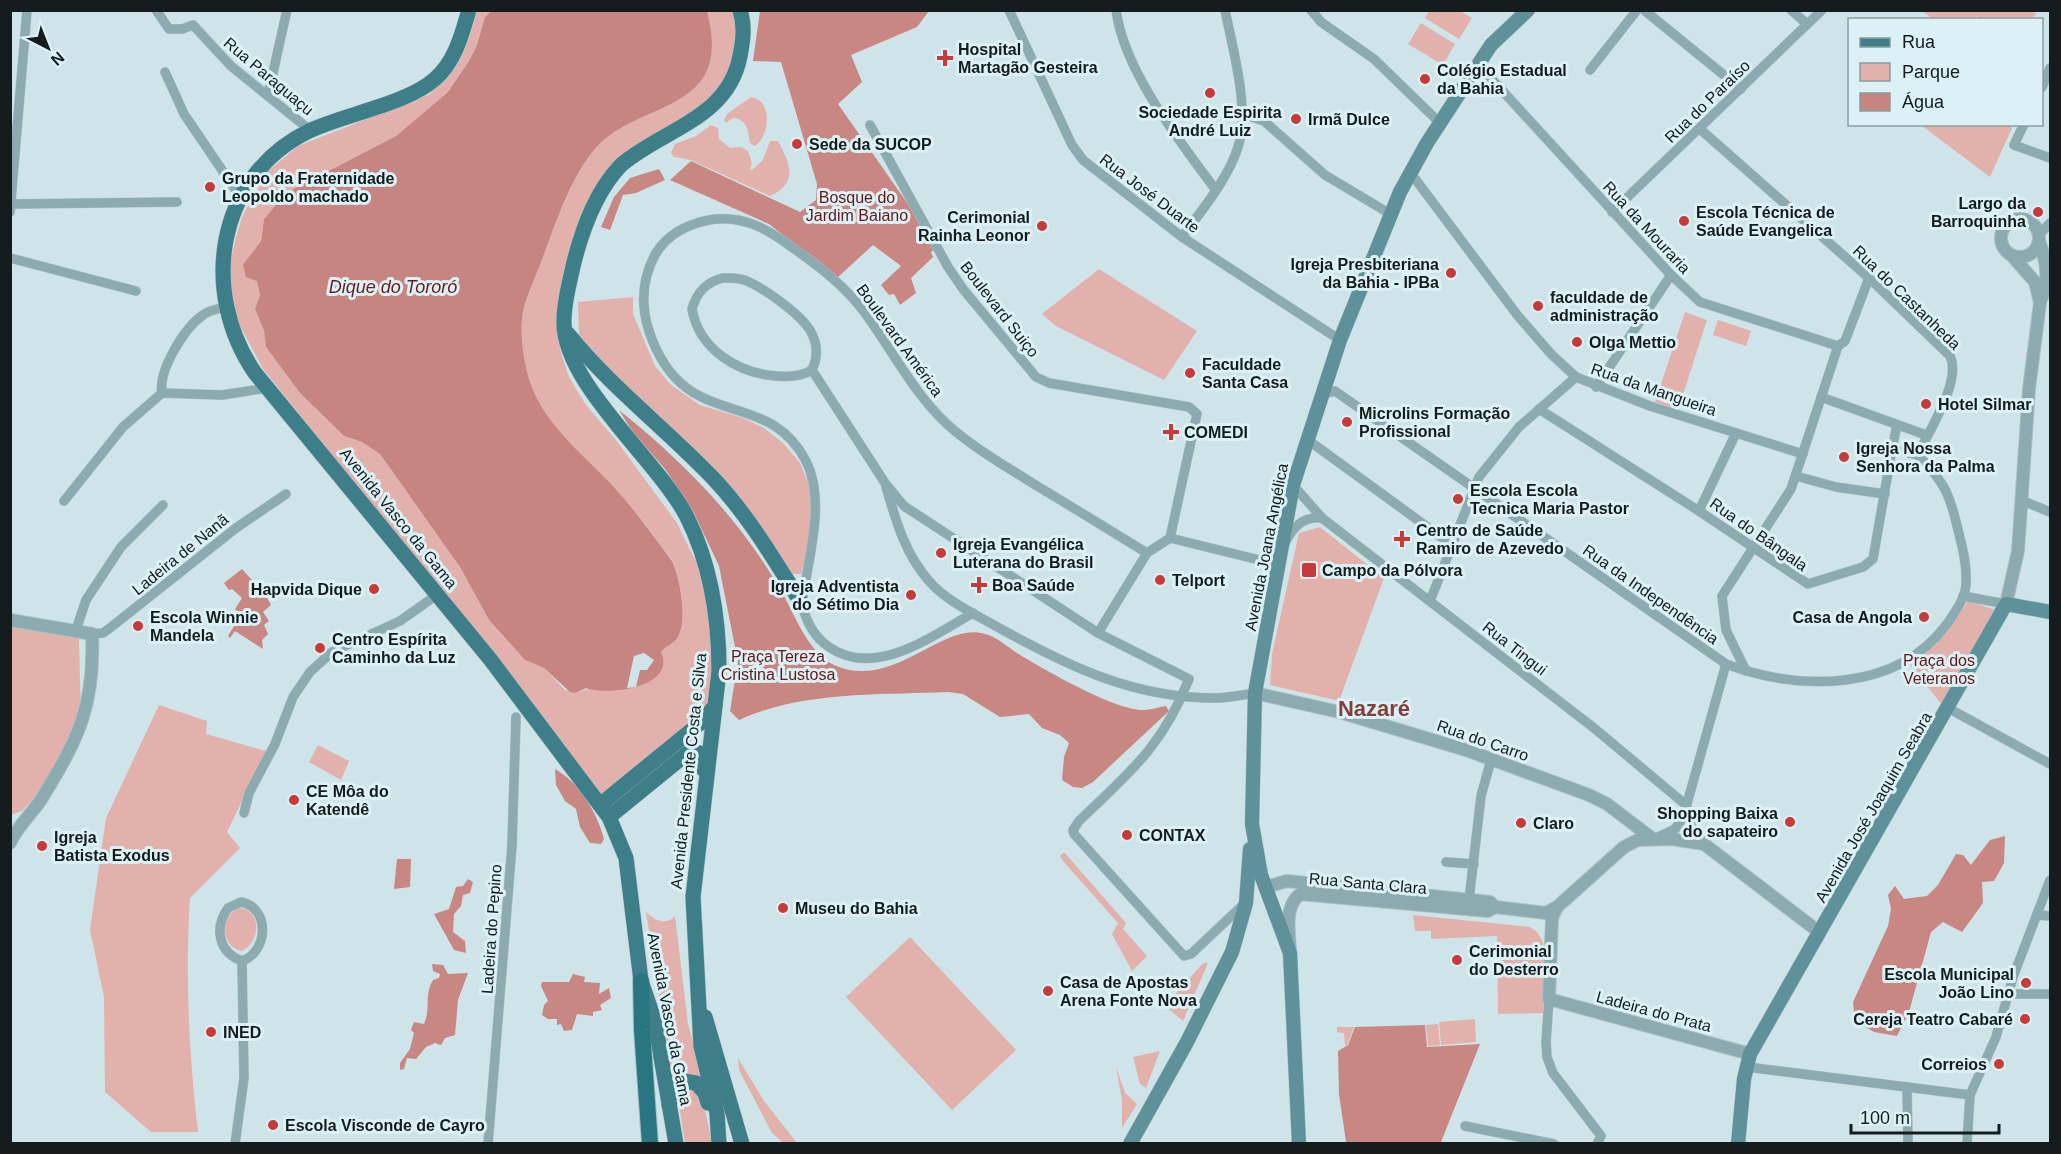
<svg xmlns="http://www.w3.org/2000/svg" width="2061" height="1154" viewBox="0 0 2061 1154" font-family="Arial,sans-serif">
<rect width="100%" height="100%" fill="#cfe4e8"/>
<!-- green -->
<g fill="#e3b1ac">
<path d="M2033,10L2036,14L2030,20L1981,19L1977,16L1974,19H1933L1922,11Z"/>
<path d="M477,11H491L485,17L477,45L469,61L448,92L396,136L286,193L264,219L261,241L253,252L260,295L255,309L264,331L266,347L300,393L344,436L362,442L380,454L460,567L489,620L525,660L544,668L565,690L575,693C604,680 645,701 663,666L661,652C665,647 671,644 676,640C689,624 680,578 672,560C653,535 634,509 613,486C586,457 550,429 534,392C524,370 518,331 524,307C528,293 535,278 540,265C554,228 569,180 594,150C638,98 735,116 707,11H734L737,35L735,57L721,90L610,176L557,324L561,353L569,377L586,405L616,440L677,523L698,566L713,615L716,660L708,722L603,799L458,612L263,369L238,322L232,294L230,265L235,241L242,217L267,172L298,146L428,95C460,72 467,48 477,11Z"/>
<path d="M1460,11L1472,18L1459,39L1425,18L1429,11Z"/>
<path d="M1421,23L1455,44L1443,65L1408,44Z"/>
<path d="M751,97C773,100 770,136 755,146L750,143C748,132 748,119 733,118L726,123L724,120L727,114Z"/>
<path d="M2007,124L2012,128L1990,177L1921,125Z"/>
<path d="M711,125L718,128L719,139L730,148L741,147L748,151L752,163L750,169L752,170L763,160L770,141H778C790,163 799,183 770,196L691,160L674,157L671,153L675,144L696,136Z"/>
<path d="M1099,269L1197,331L1164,380L1056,326L1042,314Z"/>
<path d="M633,297V314L655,366L671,385L700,405L743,418L764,428L783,443L800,463L812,492L808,551L801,574H791L579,337L578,302Z"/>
<path d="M1685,312L1707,320L1678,410L1655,402Z"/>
<path d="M1718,320L1751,331L1746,346L1713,335Z"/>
<path d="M1320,527L1384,578L1339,701L1270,685L1272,654L1299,533Z"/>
<path d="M1968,601L1996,610L1943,706L1910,665C1936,648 1952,627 1968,601Z"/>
<path d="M11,622L68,630L79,639L81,720L42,789L22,811L11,815Z"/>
<path d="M159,705L207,721L206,734L266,751L227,832L240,848L190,898C185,977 189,1054 198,1132H151L105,1092L104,997L90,930L106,818Z"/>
<path d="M318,745L349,761L341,780L309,762Z"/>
<path d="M1064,852L1126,923L1123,929L1147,956L1132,971L1112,934L1118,923L1063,861L1060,856Z"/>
<path d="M240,908C263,912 260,942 242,951C220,947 219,915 240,908Z"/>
<path d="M646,912C654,920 665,926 675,916L688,1024L704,1082C690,1072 679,1071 669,1085L657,979Z"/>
<path d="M1413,915L1530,927C1556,941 1544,988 1543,1013L1498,1014L1497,936L1431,939V931H1415Z"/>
<path d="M910,937L1016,1050L952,1110L846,997Z"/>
<path d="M1203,963H1208L1183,1021L1165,1006Z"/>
<path d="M1475,1019L1476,1042L1441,1045L1439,1022Z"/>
<path d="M1438,1024L1440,1045L1428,1046L1426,1025Z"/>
<path d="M1337,1027H1354L1347,1045L1345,1046L1344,1033L1337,1032Z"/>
<path d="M1160,1051L1146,1088L1140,1084L1133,1057Z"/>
<path d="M738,1058L764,1101L797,1143H783L772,1133L739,1070Z"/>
<path d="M1116,1067L1125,1093L1137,1104L1122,1128V1100Z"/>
<path d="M692,1086L704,1105L712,1143H685L677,1092Z"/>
</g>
<!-- forest -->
<g fill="#c88782">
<path d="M760,11H929L917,27L851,55L862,82L838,104L938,247L931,252L933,257L911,278L916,293L900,305L894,294L889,295L881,285L901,266L873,245L837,278L769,224L670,180L691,161L800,212L816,200L817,184L781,62L753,61Z"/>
<path d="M659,169L665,180L636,193L623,195L610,230L601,227L614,197L630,178Z"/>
<path d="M619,410C686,464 742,521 784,596C796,618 809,653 834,665C893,692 943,620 985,634C997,637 1009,648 1020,655C1045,670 1116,711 1144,710C1151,710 1159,707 1166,706L1169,711L1093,782L1082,788L1073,787L1062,780L1064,757L1069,743L1060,735L1042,728L1029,714L1000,717L963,694L948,692C880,695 802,691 739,720L730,711L738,662L719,566L694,513L665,469L632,431Z"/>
<path d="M242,569C252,581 265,591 271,605L263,612L269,621L264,625L268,634L262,640L263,649L235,631L230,638L228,636L241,615L235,609L242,598L232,589L229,590L224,583Z"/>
<path d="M555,769C579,782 597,812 604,839L601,844L590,843L580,827L576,809L565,801L556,785Z"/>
<path d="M2005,836L2004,863L1994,881L1982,882L1983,903L1962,932L1943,922L1931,932L1909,1012L1897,1036L1874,1032L1855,1021L1853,1002L1888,926L1891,909L1888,895L1895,886L1904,899L1927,896L1938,885L1956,854L1963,855L1971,865L1990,840Z"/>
<path d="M397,859H411L410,887L394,889Z"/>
<path d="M468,879L473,882L470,893L463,895L461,906L454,914L453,932L465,941L466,953L454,950L434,914L449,909L456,887L463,886Z"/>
<path d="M432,964L443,965L448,974L468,973L458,1000L455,1035L445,1038L441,1045L435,1043L426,1047L416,1059L407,1058L404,1069L400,1070V1063L410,1049L414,1033L411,1030L414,1022L424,1024C431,1009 424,994 433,980L439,978L440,974L433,971Z"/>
<path d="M573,974L585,977L584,982L600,983L599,994L609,988L611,998L600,1005L602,1010L593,1012V1016L577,1014L572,1030L564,1031L561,1024L557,1025V1019H548L542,1015L544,1005L548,1001L541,986L542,982H569Z"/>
<path d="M1425,1025L1427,1047L1480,1044L1441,1142H1346L1339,1094L1338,1051L1348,1045L1355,1027Z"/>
</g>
<!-- water -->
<path fill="#c68580" d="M491,11H707C735,116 638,98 594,150C569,180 554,228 540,265C535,278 528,293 524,307C518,331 524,370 534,392C550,429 586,457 613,486C634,509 653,535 672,561C680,578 689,624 676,640C672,644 665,647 661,652C677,688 607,696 586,688L575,693L570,692L544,668L525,660L489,620L460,567L380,454L362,442L344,436L300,393L266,347L264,331L255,309L260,295L257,281L246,277L243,265L261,241L264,219L286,193L396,136L448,92L469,61L477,45L485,17Z"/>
<!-- pier -->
<path fill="#cfe4e8" d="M644,653L654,660L647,670H640L636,687L627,688L634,656Z"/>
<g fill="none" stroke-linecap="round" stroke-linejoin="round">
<!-- minor casing -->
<g stroke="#adc0c3" stroke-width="10">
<g id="minor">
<path d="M156,10L169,29H182L193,25L231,66L311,131"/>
<path d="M1009,10L1072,145L1083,160L1182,237L1340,340"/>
<path d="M1116,10C1124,71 1179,140 1215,189"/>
<path d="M1311,10L1321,22L1374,59L1440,123"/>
<path d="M1644,10L1741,89"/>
<path d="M1791,10L1807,24"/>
<path d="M1590,70L1637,10"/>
<path d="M165,72L184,114L241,198"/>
<path d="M1470,76L1488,75L1671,275L1700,302L1838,346"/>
<path d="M2042,87L2050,68"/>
<path d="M268,95L287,10"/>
<path d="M1243,114L1264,121L1325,175L1392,215"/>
<path d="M2024,124L2014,145L2050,158"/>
<path d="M870,125L948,267L963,289L1036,377L1049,383L1189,407L1197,414L1170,538"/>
<path d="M1700,129L1869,278L1950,356C1962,381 1929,430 1918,455"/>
<path d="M1410,172L1518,316L1552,355L1576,377L1650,406L1803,454"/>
<path d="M12,204L177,202"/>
<path d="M10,212L27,10"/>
<path d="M1612,212L1822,10"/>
<path d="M2039,235L2050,223"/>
<path d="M1182,237C1202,210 1228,179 1238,147C1250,109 1233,50 1225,10"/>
<path d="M10,258L136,291"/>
<path d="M723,278C731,278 739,277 747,281C765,289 804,316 812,334C818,346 817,359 812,370C801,377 788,377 776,376C737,373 699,349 692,309C697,292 706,282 723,278Z"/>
<path d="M812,370L885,483L904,506L1098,633L1189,679C1162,747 1130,772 1079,821L1073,830L1074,834L1184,956L1191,954L1244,904"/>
<path d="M1596,387L1671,275"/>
<path d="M162,393C158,371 184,328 203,315C209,310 218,309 226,307"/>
<path d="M1321,394L1335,391L1726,664C1799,691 1896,693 1947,624C1955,612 1966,598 1966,583C1967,566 1963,550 1959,534C1950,495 1946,484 1918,455"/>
<path d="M1821,397L1926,435"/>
<path d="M1539,409L1699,511L1808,584L1863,567L1873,559L1892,449"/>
<path d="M1897,425L1892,449L1918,455"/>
<path d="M1308,440L1452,545"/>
<path d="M1796,476L1836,487L1885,494"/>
<path d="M1293,485L1322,518L1594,728L1686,805L1692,825L1704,844"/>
<path d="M886,487C896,521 905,554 929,581C947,602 977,615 1001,629C1070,667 1134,698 1215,698C1228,698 1242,695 1255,693"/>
<path d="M64,501L123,427L162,393L222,395L267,388"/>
<path d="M2023,501L2050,512"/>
<path d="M1699,511L1736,433"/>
<path d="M1285,543C1293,527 1303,516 1322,518"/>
<path d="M1963,596L2006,604"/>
<path d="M1430,601L1479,477L1519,427L1576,377"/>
<path d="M973,613C932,636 875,679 829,647C814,637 806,621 802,604C807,561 827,502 806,461C766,384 684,436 649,331C640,303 642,278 656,253C668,234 689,224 709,220C742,214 768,229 793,248C820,267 845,286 865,313C892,350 914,394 948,425C975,449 1007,467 1037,486C1074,508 1111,531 1147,553"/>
<path d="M76,630L86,600L121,547L163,505"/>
<path d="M1098,633L1147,553L1170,538L1280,565"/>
<path d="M92,634L103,633L110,628L236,528L286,494"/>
<path d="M1746,671L1726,630L1722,596L1791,489L1838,346L1845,341L1869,278"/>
<path d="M1948,708L2050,764"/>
<path d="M244,813L249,793L275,744L293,697L310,672L332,652L400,621L438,594"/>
<path d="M1658,837L1675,829L1683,818L1726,664"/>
<path d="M1446,862L1474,864"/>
<path d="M1469,900L1481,796L1491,760"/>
<path d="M241,902C271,908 268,952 242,961C218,952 214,928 228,908Z"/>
<path d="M2037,915L2050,916"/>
<path d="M2008,994H2050"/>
<path d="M1549,999L1546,1042L1547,1057L1553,1073L1601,1136L1597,1144"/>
<path d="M1747,1067L1970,1095"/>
<path d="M1907,1087L1908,1144"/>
<path d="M1465,1126L1554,1144"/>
<path d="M235,1144L244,1078L242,961"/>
<path d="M488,1144L512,845L516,717"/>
<path d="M1967,1144L1970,1095L1996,1037L2013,977L2050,880"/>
</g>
</g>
<!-- tertiary casing -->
<g stroke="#adc0c3" stroke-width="14">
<g id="tertiary">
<circle cx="2020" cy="238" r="19"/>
<path d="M2039,241C2047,262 2050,281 2040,302"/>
<path d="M2006,604L2018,551L2029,389L2040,303L2035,282L2013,257"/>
<path d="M10,620L92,634C95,705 79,738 42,798C32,814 18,825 10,843"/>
<path d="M1255,693L1339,712L1466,750L1589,795L1607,804L1653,839"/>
<path d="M1266,887L1287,881L1490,902L1495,907"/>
<path d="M1557,907L1552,918L1549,999L1750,1054"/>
<path d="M1290,949C1289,930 1284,907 1300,894L1488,911L1495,907L1546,913L1557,907L1624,847L1638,840L1672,839L1704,844L1819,932"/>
</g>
</g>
<!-- secondary casing -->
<g stroke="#adc0c3" stroke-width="15">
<g id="secondary">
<path d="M1130,1144L1187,1042L1232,952L1246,903L1250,849"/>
<path d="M1299,1144L1290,953L1261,875L1252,824L1255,693L1293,485L1340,340L1400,192L1427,143L1491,45L1528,10"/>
<path d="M1738,1144L1744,1079L1750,1054L2006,604L2050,612"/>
</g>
</g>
<!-- primary casing -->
<g stroke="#adc0c3" stroke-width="16">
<g id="primary">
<path d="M469,10C462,34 455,62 435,79C407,104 345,114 309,131C215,177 200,293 255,373L490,659L609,817L626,858L641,981L655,1022L676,1144"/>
<path d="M568,334C611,387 666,429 713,478C749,516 775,561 802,604"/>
<path d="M601,804L699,724L715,706"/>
<path d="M609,817L690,751L700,753L703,769"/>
<path d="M705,1017L742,1144"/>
<path d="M669,1105L673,1090L684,1081L696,1083L705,1093L708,1103"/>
<path d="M719,1144L717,1113L701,1046L693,897L719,671C719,618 711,565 687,517C658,460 561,382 564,320C564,301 570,281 574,262C583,227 596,191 621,165C663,129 728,119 740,56C743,41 745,26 740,10"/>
</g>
</g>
<!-- trunk casing -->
<g stroke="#adc0c3" stroke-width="18">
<path id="trunk" d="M641,981L642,1030L650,1144"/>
</g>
<!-- minor -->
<use href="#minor" stroke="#8babb1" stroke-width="9"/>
<!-- tertiary -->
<use href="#tertiary" stroke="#8babb1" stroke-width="12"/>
<!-- secondary -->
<use href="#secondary" stroke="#5f919a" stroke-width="14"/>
<!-- primary -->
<use href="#primary" stroke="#3d7e89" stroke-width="15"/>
<!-- trunk -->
<use href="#trunk" stroke="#287682" stroke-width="16"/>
</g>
<!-- markers -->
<g fill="#c8393a" stroke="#dcf1f5" stroke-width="2">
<path d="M942 49h6v6h6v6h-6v6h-6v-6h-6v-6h6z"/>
<circle cx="1425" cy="79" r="6"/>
<circle cx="1210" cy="93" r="6"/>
<circle cx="1296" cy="119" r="6"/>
<circle cx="797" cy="144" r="6"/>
<circle cx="210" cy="187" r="6"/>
<circle cx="2038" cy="212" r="6"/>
<circle cx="1684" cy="221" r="6"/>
<circle cx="1042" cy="226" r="6"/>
<circle cx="1451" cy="273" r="6"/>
<circle cx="1538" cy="306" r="6"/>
<circle cx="1577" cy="342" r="6"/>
<circle cx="1190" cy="373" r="6"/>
<circle cx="1926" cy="404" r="6"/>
<circle cx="1347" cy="422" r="6"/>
<path d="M1168 423h6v6h6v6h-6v6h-6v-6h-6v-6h6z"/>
<circle cx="1844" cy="457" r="6"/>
<circle cx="1458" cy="499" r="6"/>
<path d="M1399 530h6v6h6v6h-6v6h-6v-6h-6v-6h6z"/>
<circle cx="941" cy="553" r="6"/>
<rect x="1301" y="562" width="16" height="16" rx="3"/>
<circle cx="1160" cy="580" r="6"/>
<path d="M976 576h6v6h6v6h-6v6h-6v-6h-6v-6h6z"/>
<circle cx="374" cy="589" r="6"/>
<circle cx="911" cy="595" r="6"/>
<circle cx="1924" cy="617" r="6"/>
<circle cx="138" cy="626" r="6"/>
<circle cx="320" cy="648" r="6"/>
<circle cx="294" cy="800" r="6"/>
<circle cx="1790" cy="822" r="6"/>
<circle cx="1521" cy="823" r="6"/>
<circle cx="1127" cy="835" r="6"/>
<circle cx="42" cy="846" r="6"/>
<circle cx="783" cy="908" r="6"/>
<circle cx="1457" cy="960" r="6"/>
<circle cx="2026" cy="983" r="6"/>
<circle cx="1048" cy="991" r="6"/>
<circle cx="2025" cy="1019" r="6"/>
<circle cx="211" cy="1032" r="6"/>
<circle cx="1999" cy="1064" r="6"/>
<circle cx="273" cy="1125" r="6"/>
</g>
<g text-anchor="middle" stroke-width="6" stroke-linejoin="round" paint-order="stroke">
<!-- poi labels -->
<g font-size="16" font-weight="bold" fill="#141c1d" stroke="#dcf1f5" text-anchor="start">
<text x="958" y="55">Hospital<tspan x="958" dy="18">Martagão Gesteira</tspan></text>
<text x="1437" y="76">Colégio Estadual<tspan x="1437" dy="18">da Bahia</tspan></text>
<text x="1210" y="118" text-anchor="middle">Sociedade Espirita<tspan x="1210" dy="18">André Luiz</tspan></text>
<text x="1308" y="125">Irmã Dulce</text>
<text x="809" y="150">Sede da SUCOP</text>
<text x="222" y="184">Grupo da Fraternidade<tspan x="222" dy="18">Leopoldo machado</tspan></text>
<text x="2026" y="209" text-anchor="end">Largo da<tspan x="2026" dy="18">Barroquinha</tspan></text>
<text x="1696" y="218">Escola Técnica de<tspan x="1696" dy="18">Saúde Evangelica</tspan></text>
<text x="1030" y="223" text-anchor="end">Cerimonial<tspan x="1030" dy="18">Rainha Leonor</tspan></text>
<text x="1439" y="270" text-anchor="end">Igreja Presbiteriana<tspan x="1439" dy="18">da Bahia - IPBa</tspan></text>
<text x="1550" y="303">faculdade de<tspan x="1550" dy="18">administração</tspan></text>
<text x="1589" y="348">Olga Mettio</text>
<text x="1202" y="370">Faculdade<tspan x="1202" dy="18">Santa Casa</tspan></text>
<text x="1938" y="410">Hotel Silmar</text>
<text x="1359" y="419">Microlins Formação<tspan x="1359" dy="18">Profissional</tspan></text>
<text x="1184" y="438">COMEDI</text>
<text x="1856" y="454">Igreja Nossa<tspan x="1856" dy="18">Senhora da Palma</tspan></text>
<text x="1470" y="496">Escola Escola<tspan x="1470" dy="18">Tecnica Maria Pastor</tspan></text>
<text x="1416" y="536">Centro de Saúde<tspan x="1416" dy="18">Ramiro de Azevedo</tspan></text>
<text x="953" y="550">Igreja Evangélica<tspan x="953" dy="18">Luterana do Brasil</tspan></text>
<text x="1322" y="576">Campo da Pólvora</text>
<text x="1172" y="586">Telport</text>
<text x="992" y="591">Boa Saúde</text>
<text x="899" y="592" text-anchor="end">Igreja Adventista<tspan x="899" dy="18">do Sétimo Dia</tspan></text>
<text x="362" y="595" text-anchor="end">Hapvida Dique</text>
<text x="150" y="623">Escola Winnie<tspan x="150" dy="18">Mandela</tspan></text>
<text x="1912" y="623" text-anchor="end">Casa de Angola</text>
<text x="332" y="645">Centro Espírita<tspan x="332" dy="18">Caminho da Luz</tspan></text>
<text x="306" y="797">CE Môa do<tspan x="306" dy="18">Katendê</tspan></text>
<text x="1778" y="819" text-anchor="end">Shopping Baixa<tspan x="1778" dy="18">do sapateiro</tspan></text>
<text x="1533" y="829">Claro</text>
<text x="1139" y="841">CONTAX</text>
<text x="54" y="843">Igreja<tspan x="54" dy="18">Batista Exodus</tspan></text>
<text x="795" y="914">Museu do Bahia</text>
<text x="1469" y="957">Cerimonial<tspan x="1469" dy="18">do Desterro</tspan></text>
<text x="2014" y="980" text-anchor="end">Escola Municipal<tspan x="2014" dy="18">João Lino</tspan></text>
<text x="1060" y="988">Casa de Apostas<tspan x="1060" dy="18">Arena Fonte Nova</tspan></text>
<text x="2013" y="1025" text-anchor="end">Cereja Teatro Cabaré</text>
<text x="223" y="1038">INED</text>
<text x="1987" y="1070" text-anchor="end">Correios</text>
<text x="285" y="1131">Escola Visconde de Cayro</text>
</g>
<!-- street labels -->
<g font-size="16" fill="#141c1d" stroke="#dcf1f5">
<text transform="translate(269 76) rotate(40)" y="6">Rua Paraguaçu</text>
<text transform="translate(1707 101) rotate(-44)" y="6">Rua do Paraíso</text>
<text transform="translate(1150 193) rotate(37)" y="6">Rua José Duarte</text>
<text transform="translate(1647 227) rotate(47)" y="6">Rua da Mouraria</text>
<text transform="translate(1907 297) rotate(44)" y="6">Rua do Castanheda</text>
<text transform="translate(1000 309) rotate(52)" y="6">Boulevard Suiço</text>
<text transform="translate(900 340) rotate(54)" y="6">Boulevard América</text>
<text transform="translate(1654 389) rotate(19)" y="6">Rua da Mangueira</text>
<text transform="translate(399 518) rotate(51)" y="6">Avenida Vasco da Gama</text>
<text transform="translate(1759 534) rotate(35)" y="6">Rua do Bângala</text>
<text transform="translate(1266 547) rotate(-79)" y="6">Avenida Joana Angélica</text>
<text transform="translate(180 554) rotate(-39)" y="6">Ladeira de Nanã</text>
<text transform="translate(1651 594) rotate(35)" y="6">Rua da Independência</text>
<text transform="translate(1515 648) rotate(38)" y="6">Rua Tingui</text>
<text transform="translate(1483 740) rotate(19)" y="6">Rua do Carro</text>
<text transform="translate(688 771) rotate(-84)" y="6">Avenida Presidente Costa e Silva</text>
<text transform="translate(1873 807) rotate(-60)" y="6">Avenida José Joaquim Seabra</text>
<text transform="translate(1368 883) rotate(5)" y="6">Rua Santa Clara</text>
<text transform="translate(491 929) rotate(-86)" y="6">Ladeira do Pepino</text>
<text transform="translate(1654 1011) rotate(15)" y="6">Ladeira do Prata</text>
<text transform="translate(670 1019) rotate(79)" y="6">Avenida Vasco da Gama</text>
</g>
<!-- park labels -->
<g font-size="16" fill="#651718" stroke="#dcf1f5">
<text x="857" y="203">Bosque do<tspan x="857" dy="18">Jardim Baiano</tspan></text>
<text x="778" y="662">Praça Tereza<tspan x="778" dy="18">Cristina Lustosa</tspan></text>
<text x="1939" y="666">Praça dos<tspan x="1939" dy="18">Veteranos</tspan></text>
</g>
<!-- water labels -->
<g font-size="18" font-style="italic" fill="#6b1d1d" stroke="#dcf1f5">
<text x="393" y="293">Dique do Tororó</text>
</g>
<!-- district labels -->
<g font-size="22" font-weight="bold" fill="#863e3a" stroke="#dcf1f5">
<text x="1374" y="716">Nazaré</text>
</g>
</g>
<!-- border -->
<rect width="2061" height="1154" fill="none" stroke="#141c1d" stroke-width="24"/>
<!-- legend -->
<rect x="1848" y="18" width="195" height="108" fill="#dcf1f5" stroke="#8c9c9f" stroke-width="1.5"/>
<rect x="1860" y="38" width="30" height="9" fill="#3d7e89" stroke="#8c9c9f" stroke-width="1.5"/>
<text x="1902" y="48" font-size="18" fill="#141c1d">Rua</text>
<rect x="1860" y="63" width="30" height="18" fill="#e3b1ac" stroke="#8c9c9f" stroke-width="1.5"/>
<text x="1902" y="78" font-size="18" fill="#141c1d">Parque</text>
<rect x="1860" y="93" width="30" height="18" fill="#c68580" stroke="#8c9c9f" stroke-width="1.5"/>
<text x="1902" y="108" font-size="18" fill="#141c1d">Água</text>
<!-- north arrow -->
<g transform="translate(48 48) rotate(138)" stroke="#dcf1f5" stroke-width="4.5" paint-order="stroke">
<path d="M0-4.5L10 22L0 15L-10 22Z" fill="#141c1d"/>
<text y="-9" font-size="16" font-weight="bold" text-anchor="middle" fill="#141c1d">N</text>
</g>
<!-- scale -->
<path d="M1851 1124v9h148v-9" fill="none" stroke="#141c1d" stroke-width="3"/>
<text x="1860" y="1124" font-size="18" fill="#141c1d" stroke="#dcf1f5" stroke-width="4.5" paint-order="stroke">100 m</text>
</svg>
